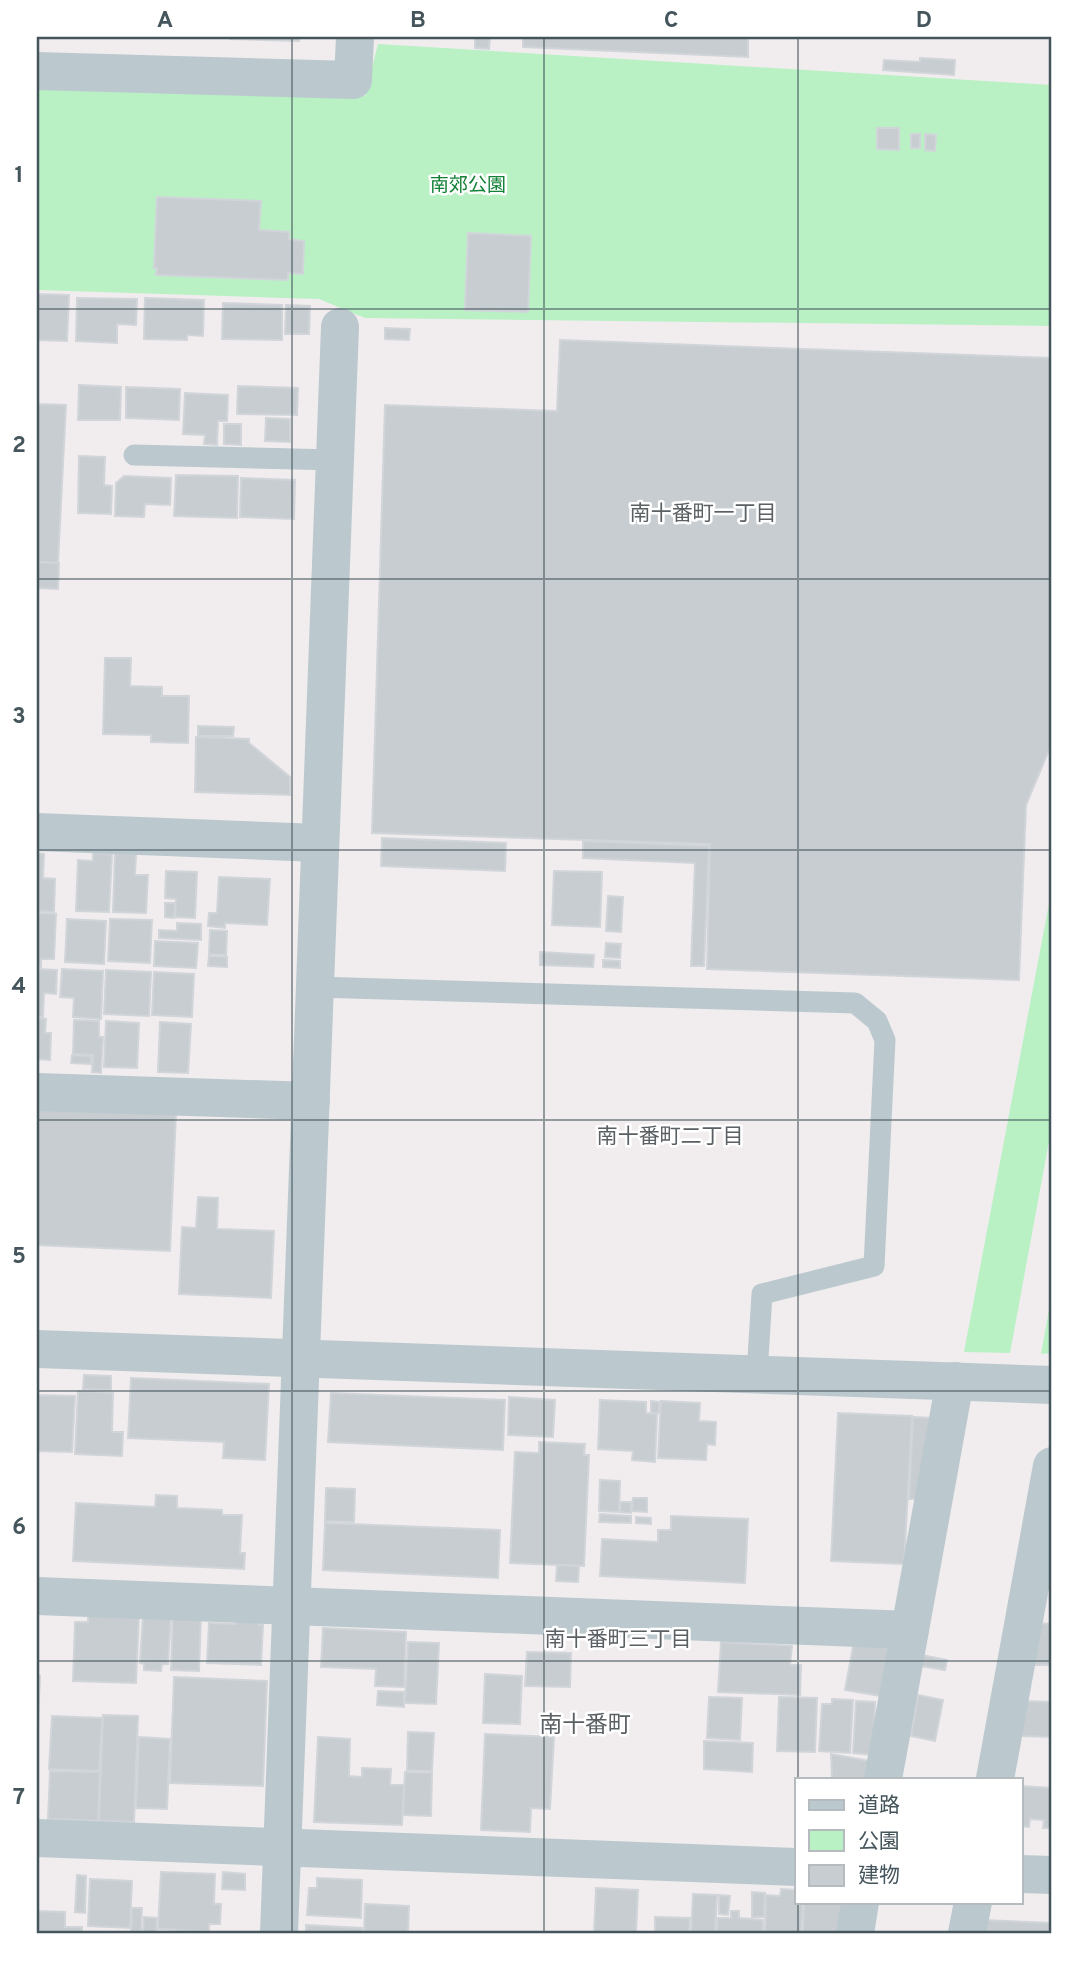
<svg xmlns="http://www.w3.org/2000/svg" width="1089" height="1970" viewBox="0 0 1089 1970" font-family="Overpass,'Noto Sans JP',sans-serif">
<rect width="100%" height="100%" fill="#f1edee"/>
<!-- green -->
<g fill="#b9f1c5">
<path d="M378,44L1052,85V326L365,318L319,299L37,290V86L365,96Z"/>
<path d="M1052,888V1125L1010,1353L964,1352Z"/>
<path d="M1052,1293V1353L1041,1354Z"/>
</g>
<!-- building -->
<g fill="#c7cdd1" stroke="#d1d5da" stroke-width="2">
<path d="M230,37H299V41L230,39Z"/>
<path d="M523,37H748V57L523,47Z"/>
<path d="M475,38H490L489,49L475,48Z"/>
<path d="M920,58L955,60L954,75L883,70L884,60L920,62Z"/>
<path d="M877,128H899V150L877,149Z"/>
<rect x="911" y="134" width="9" height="14"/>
<path d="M925,134L936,135L935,151L925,150Z"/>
<path d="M157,197L261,201L259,230L289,232V239L304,241L303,274L288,273V280L156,275L157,268H154Z"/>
<path d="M468,233L531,236L528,312L465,310Z"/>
<path d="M37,294L69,295L67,341L37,340Z"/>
<path d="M77,298L137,299L136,325L117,324V343L76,341Z"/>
<path d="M145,298L204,300L203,336L187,335V340L144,339Z"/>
<path d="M223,303L282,305V340L222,339Z"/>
<path d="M286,305L310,306L309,334H285Z"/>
<path d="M385,328L410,329L409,340L385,339Z"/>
<path d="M560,340L1052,358V743L1026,805L1019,980L707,969L710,844L372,833L385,405L557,411Z"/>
<path d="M79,385L121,387L120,420H78Z"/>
<path d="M238,386L298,388L297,415L237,414Z"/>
<path d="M126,387L180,389L179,420L126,418Z"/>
<path d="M185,393L228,395L227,421H218L217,445L204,444L205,435L183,434Z"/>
<path d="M37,404L66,405L58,563L37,562Z"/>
<path d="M266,418L290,419V442L265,441Z"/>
<path d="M224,424H241V445L224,444Z"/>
<path d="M79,456L105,457L104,485L112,486L111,514L78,513Z"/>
<path d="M176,475L238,476L237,518L174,516Z"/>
<path d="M124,476L171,478L170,505L145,504L144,517L115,516L116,483Z"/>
<path d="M241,478L295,480L294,519L240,517Z"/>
<path d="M37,562L59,563L58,589L37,588Z"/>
<path d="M105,658H131L130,686L162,687V696H189L188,743L151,742V735L103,734Z"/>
<path d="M198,726L234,727L233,736H198Z"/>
<path d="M196,737L249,739V743L290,777V795L195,792Z"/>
<path d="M382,838L506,843L505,871L381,866Z"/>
<path d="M583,841L709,846L704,966H691L695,863L583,858Z"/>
<path d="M37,853L44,854L43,878L55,879L54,912L37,911Z"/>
<path d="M93,853L112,854L109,912L76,911L78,860L93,861Z"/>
<path d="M115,853L136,854L135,875H148L146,913L113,912Z"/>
<path d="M166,871L197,872L195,918L175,917L176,899L165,898Z"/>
<path d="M554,871L602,872L600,927L552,925Z"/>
<path d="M219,877L270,879L267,925L225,923V928L208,926L209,913H217Z"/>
<path d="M608,896L623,897L621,932L606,931Z"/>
<path d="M165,903H175L174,918L165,917Z"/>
<path d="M37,913L56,914L54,959H41V967H37Z"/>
<path d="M67,919L106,921L104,964L65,962Z"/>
<path d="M110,919L152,920L150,963L108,961Z"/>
<path d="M177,923L201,924V940L159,938V930L177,931Z"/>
<path d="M210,930L227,931L226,955L209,954Z"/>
<path d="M155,941L198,943L196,968L154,966Z"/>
<path d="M606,943L621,944L620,958L605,957Z"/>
<path d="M540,952L594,955L593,967L540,965Z"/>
<path d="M209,956L227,957V967L208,966Z"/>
<path d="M603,960L620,961V968L603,967Z"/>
<path d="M37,969L57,970L56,994L44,993L43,1017H37Z"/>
<path d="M62,969L103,971L101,1019L73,1017L74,998L60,997Z"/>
<path d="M106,970L151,972L149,1016L104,1014Z"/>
<path d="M154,972L194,974L192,1017L152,1015Z"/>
<path d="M37,1018L46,1019L45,1033H51L50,1060L37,1059V1079Z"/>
<path d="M74,1020L99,1021V1037H103L101,1073L92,1072L93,1055L73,1054Z"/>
<path d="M106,1021L139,1023L137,1068L104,1067Z"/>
<path d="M160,1022L191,1024L188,1073L158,1072Z"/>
<path d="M72,1055L91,1056V1064L71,1063Z"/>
<path d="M37,1107L176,1113L170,1251L37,1245Z"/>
<path d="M198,1197L218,1198L217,1229L274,1231L271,1298L179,1294L182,1227L196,1228Z"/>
<path d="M84,1375L111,1376V1390L83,1389Z"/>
<path d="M131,1378L269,1384L265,1460L223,1458L224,1442L128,1438Z"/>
<path d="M78,1391L113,1393L112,1432H123L122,1456L75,1454Z"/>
<path d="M331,1393L505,1400L503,1450L328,1442Z"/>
<path d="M37,1395L75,1396L72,1452L37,1451Z"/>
<path d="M509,1397L555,1400L553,1437L508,1435Z"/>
<path d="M600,1400L646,1402V1413L657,1414L655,1462L632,1460L633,1451L598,1449Z"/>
<path d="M651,1401L659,1402V1413H651Z"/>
<path d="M661,1401L700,1403L699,1421L716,1422L715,1445L707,1444L706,1460L658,1458Z"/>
<path d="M838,1413L912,1416L904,1564L831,1561Z"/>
<path d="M913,1417L932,1418L920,1499H909Z"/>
<path d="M539,1442L585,1444L584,1455H589L584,1566L510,1563L515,1452L539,1453Z"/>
<path d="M600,1480L620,1481L619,1512L599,1511Z"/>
<path d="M326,1488L355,1489L354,1522L325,1521Z"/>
<path d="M156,1495L177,1496V1508L222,1510V1515H242L240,1553H245L244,1569L73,1561L76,1503L155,1507Z"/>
<path d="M633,1498H647V1512L632,1511Z"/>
<path d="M621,1502H631V1513L620,1512Z"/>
<path d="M600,1514L631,1516V1523L599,1522Z"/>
<path d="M671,1516L748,1519L745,1583L600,1576L602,1539L658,1542V1530H671Z"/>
<path d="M636,1517L651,1518V1524L636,1523Z"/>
<path d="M325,1523L500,1530L498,1578L323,1570Z"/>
<path d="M557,1565L579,1566L578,1582L556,1581Z"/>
<path d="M88,1614L139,1616L136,1683L73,1681L75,1622H88Z"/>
<path d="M143,1615L171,1616L168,1664H162L161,1671L144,1670V1664L140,1663Z"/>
<path d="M173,1615L201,1616L199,1671L171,1670Z"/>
<path d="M236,1618L259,1619V1625H263L261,1665L207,1663L209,1623L236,1624Z"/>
<path d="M1035,1623L1052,1624V1665H1033Z"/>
<path d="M323,1628L406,1632L404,1687L375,1686L376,1669L321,1667Z"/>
<path d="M408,1642L439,1643L436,1704L405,1703Z"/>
<path d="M721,1642L792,1646L790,1665H801L800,1695L718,1692Z"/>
<path d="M854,1642L890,1648L881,1696L845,1690Z"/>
<path d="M527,1652L571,1653L570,1687L525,1686Z"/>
<path d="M922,1655L947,1660L945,1670L920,1666Z"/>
<path d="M485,1674L522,1676L520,1724L483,1723Z"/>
<path d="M37,1676H40L37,1751Z"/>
<path d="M174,1677L267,1681L263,1786L170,1783Z"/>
<path d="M378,1691L404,1692V1707L377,1705Z"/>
<path d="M918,1695L943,1700L935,1741L911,1736Z"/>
<path d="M709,1697L742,1698L740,1740L707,1738Z"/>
<path d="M779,1697L817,1698L815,1752L777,1751Z"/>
<path d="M832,1699L853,1700L850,1753L819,1751L822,1704H832Z"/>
<path d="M856,1701L875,1702L873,1755L853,1753Z"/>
<path d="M1023,1701L1052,1702V1737L1021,1736Z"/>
<path d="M103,1715L138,1716L134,1822L99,1821Z"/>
<path d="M52,1716L102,1718L99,1771L49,1769Z"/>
<path d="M408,1732L434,1733L432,1771L407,1770Z"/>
<path d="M485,1734L554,1737L550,1809L531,1808L530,1832L481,1830Z"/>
<path d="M139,1737L170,1739L167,1809L136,1808Z"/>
<path d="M318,1737L350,1739L349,1776L362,1777V1768L391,1769L390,1785H404L402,1825L314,1822Z"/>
<path d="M704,1741L753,1743L752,1772L704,1769Z"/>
<path d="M831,1754L870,1761L867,1779H832Z"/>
<path d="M50,1771L100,1772L98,1821L48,1819Z"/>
<path d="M405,1772L432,1773L431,1816L403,1815Z"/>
<path d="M1021,1786L1052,1788V1828H1043L1044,1820L1030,1819L1029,1827L1021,1826Z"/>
<path d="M161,1872L215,1874L214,1904H221L220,1924H209V1931L158,1929Z"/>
<path d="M223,1872L245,1874V1890L222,1889Z"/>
<path d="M77,1875L86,1876L85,1913L75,1912Z"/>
<path d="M317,1878L362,1880L361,1918L307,1915L309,1888H317Z"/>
<path d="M90,1879L132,1881L130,1928L88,1926Z"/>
<path d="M596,1888L638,1890L636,1933H594Z"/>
<path d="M781,1889L796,1890L797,1902H803L801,1933H765L766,1895L780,1896Z"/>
<path d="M752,1892L765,1893L764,1917H752Z"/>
<path d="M693,1894L717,1895L715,1933H691Z"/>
<path d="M719,1895L730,1896L728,1915L719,1914Z"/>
<path d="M804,1902L841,1903L839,1933H803Z"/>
<path d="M365,1904L409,1906L408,1933H364Z"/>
<path d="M132,1908H142L141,1931H131Z"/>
<path d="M37,1911L65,1912V1927H82V1933H37Z"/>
<path d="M731,1911H739V1918L763,1920V1933H717V1918H731Z"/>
<path d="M144,1917L157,1918L156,1933H143Z"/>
<path d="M655,1917L690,1918L689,1933H655Z"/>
<path d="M983,1920L1052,1923V1933H982Z"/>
<path d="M306,1925L362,1928V1933H306Z"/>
</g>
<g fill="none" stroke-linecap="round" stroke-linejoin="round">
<!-- service -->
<g stroke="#bbc9ce" stroke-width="21">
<path d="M134,455L335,460"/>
<path d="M315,987L855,1003L877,1021L885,1040L874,1266L762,1294L757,1374"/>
</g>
<!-- minor -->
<g stroke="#bbc9ce" stroke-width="38">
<path d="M37,71L353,80L355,37"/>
<path d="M37,832L320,843"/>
<path d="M37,1092L311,1101"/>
<path d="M37,1349L1052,1385"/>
<path d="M37,1596L910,1630"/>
<path d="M883,1779L955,1381"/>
<path d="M995,1779L1052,1466"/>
<path d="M37,1838L797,1867"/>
<path d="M1021,1874L1052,1875"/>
<path d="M279,1933L340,327"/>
<path d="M855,1933L860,1902"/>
<path d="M967,1933L973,1902"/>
</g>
</g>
<!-- grid -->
<path fill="none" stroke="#45555c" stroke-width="2" stroke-opacity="0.55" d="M292,37V1933M544,37V1933M798,37V1779M37,309H1052M37,579H1052M37,850H1052M37,1120H1052M37,1391H1052M37,1661H1052M798,1902V1933"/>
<g text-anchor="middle" stroke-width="5" stroke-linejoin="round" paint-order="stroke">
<!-- park labels -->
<g font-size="19" fill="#128135" stroke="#fff">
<text x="468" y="191">南郊公園</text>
</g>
<!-- neighbourhood labels -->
<g font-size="21" fill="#5a6063" stroke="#fff">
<text x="703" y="520">南十番町一丁目</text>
<text x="670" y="1143">南十番町二丁目</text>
<text x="618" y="1646">南十番町三丁目</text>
</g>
<!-- quarter labels -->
<g font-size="23" fill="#5a6063" stroke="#fff">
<text x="585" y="1732">南十番町</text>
</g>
</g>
<!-- border -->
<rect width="1089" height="1970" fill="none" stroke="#ffffff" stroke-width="77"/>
<!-- legend -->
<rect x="795" y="1778" width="228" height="126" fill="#ffffff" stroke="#b5bbbe" stroke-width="2"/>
<rect x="809" y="1800" width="35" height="10" fill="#bbc9ce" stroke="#b5bbbe" stroke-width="2"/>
<text x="858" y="1812" font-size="21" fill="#45555c">道路</text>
<rect x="809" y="1830" width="35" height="21" fill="#b9f1c5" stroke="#b5bbbe" stroke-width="2"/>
<text x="858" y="1848" font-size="21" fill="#45555c">公園</text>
<rect x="809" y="1865" width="35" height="21" fill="#c7cdd1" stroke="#b5bbbe" stroke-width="2"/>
<text x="858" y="1882" font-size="21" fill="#45555c">建物</text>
<rect x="38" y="38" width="1012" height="1894" fill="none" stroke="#45555c" stroke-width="2.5"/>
<g font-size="23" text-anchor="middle" font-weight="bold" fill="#45555c">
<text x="165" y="27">A</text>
<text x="418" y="27">B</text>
<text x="671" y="27">C</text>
<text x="924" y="27">D</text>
<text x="19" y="182">1</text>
<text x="19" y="452">2</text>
<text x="19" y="723">3</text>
<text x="19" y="993">4</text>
<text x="19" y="1263">5</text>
<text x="19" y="1534">6</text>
<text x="19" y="1804">7</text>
</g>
</svg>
